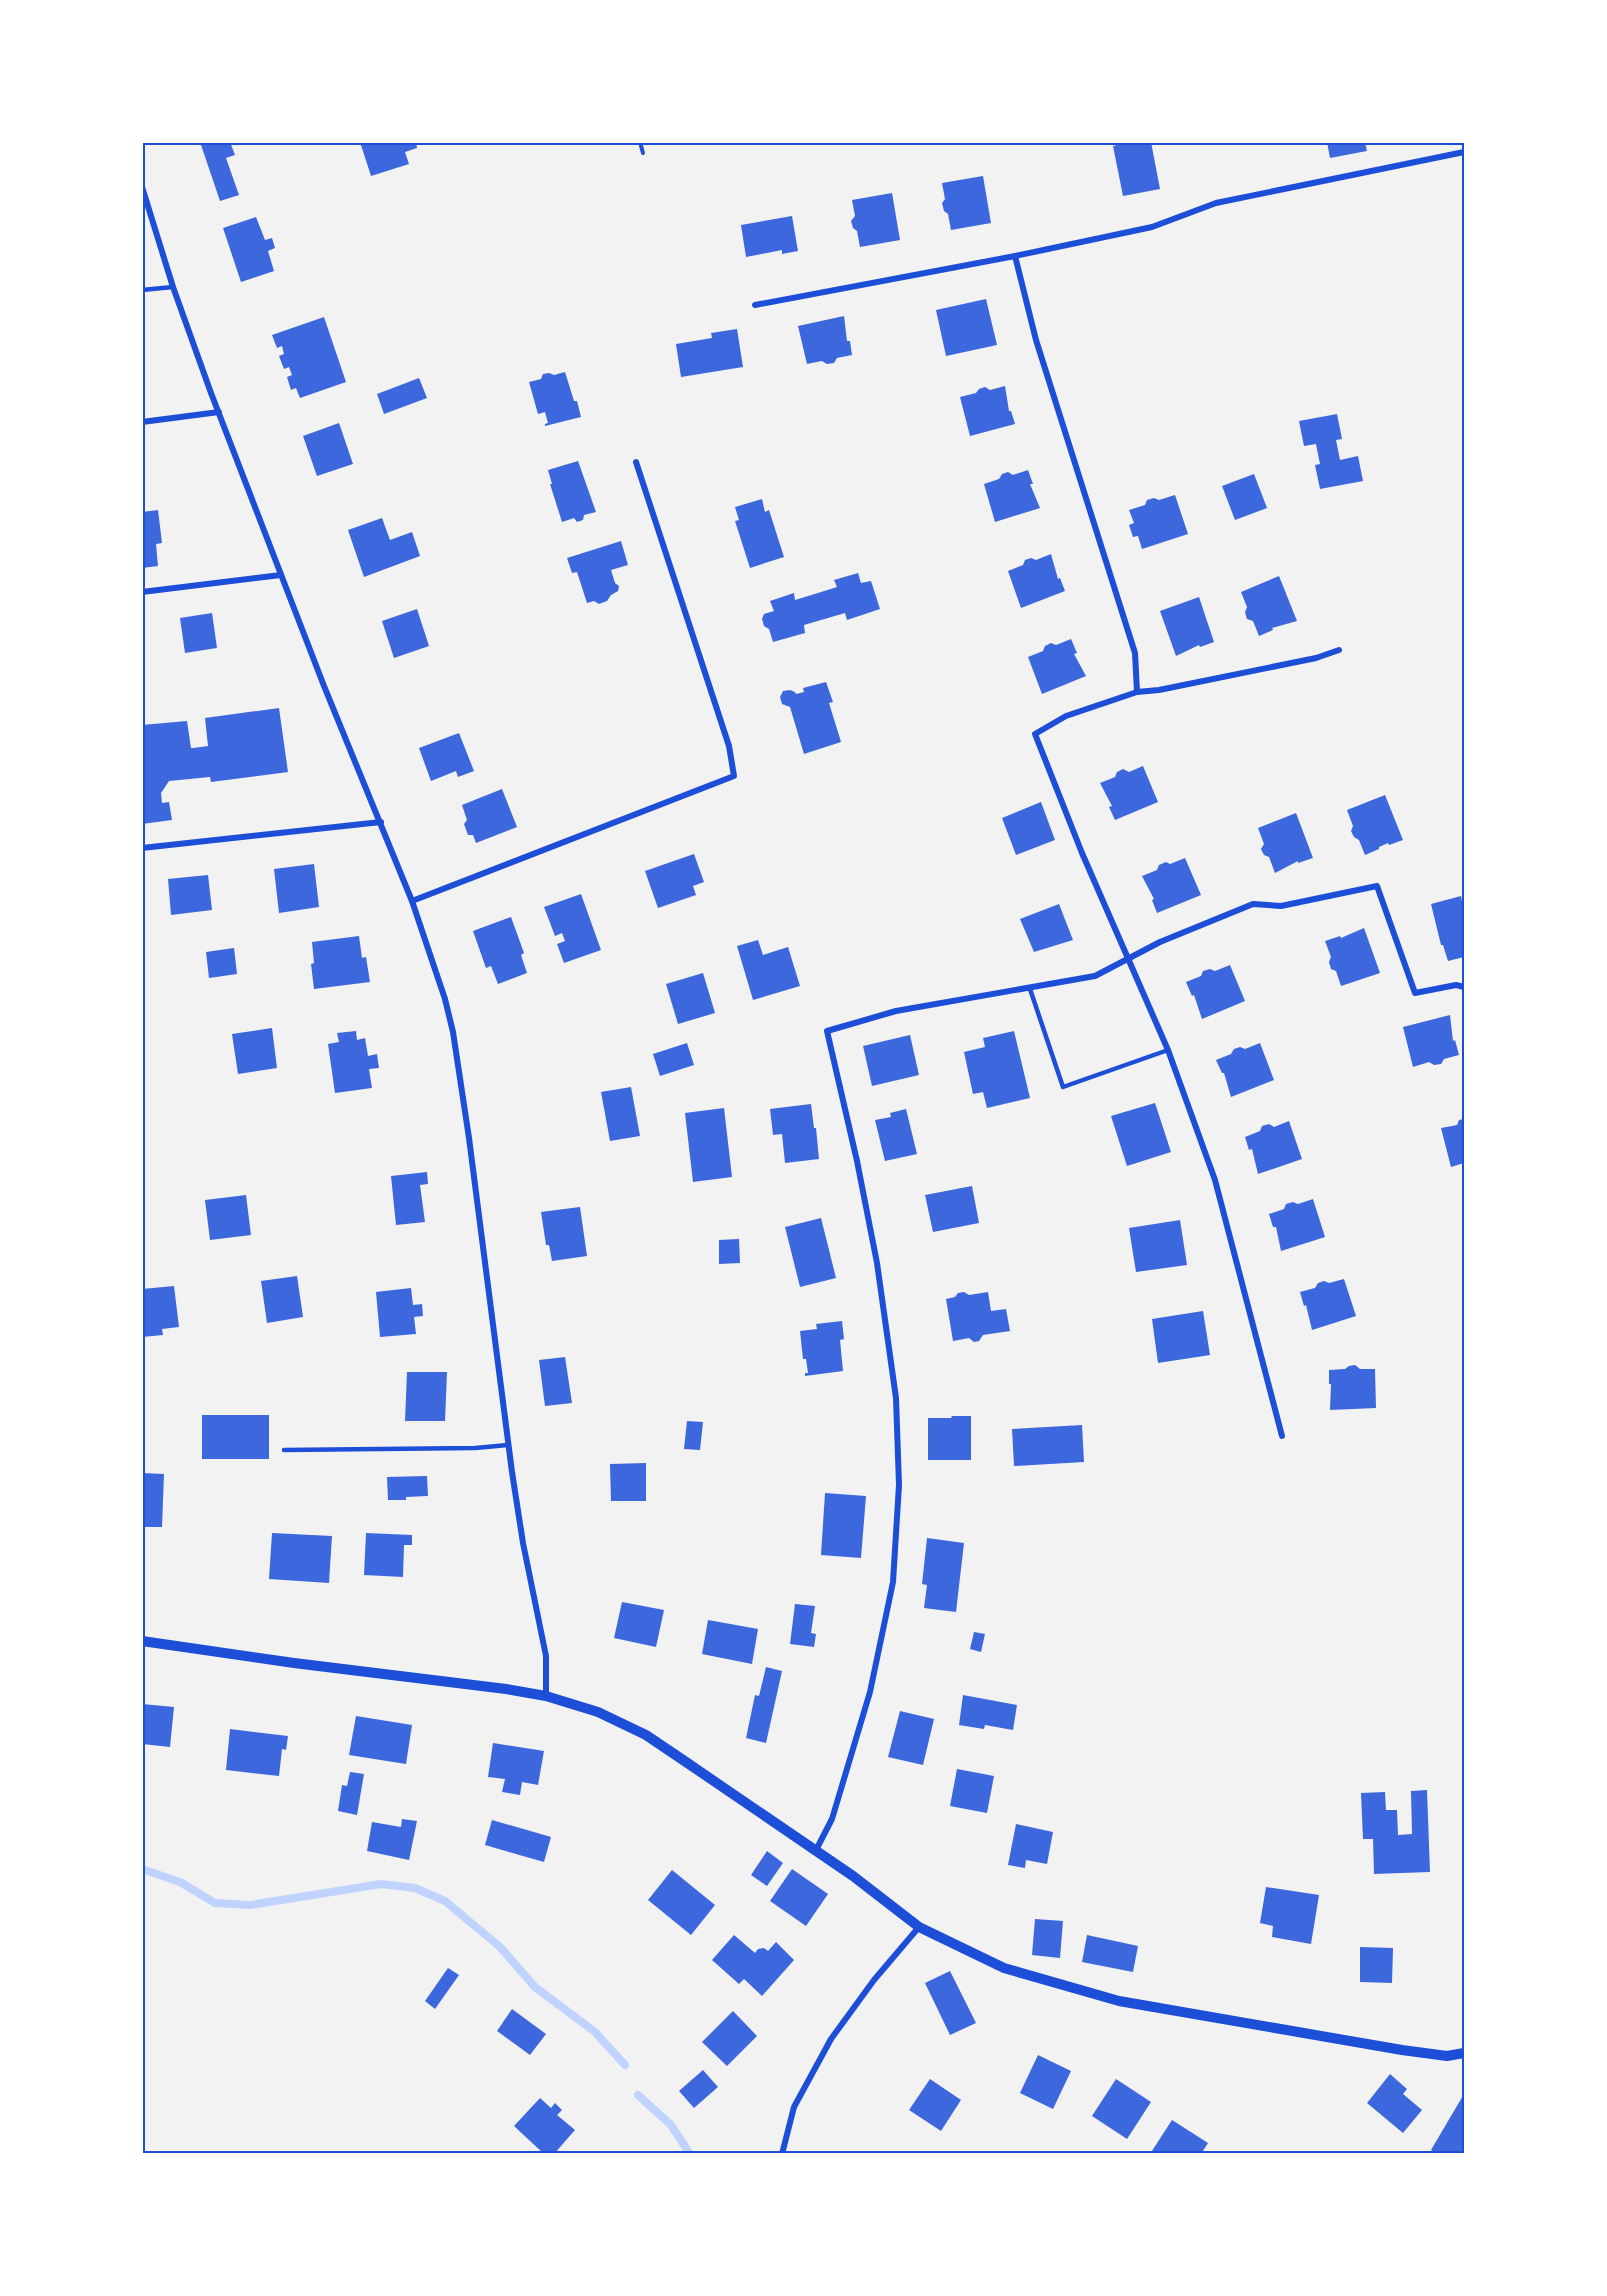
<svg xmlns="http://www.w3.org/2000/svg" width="1607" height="2296" viewBox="0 0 1607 2296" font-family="Poppins,sans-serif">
<rect width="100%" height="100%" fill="#f2f2f2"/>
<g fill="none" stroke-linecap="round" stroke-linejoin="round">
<!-- stream -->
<g stroke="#bfd3fe" stroke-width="8">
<path d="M142,1869L180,1882L215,1903L250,1905L381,1884L415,1888L445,1901L500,1947L535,1987L595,2032L625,2065"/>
<path d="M638,2095L671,2125L690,2154"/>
</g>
</g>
<!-- building -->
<g fill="#3d67dc">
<path d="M200,142H230L235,155L226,158L239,195L220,201Z"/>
<path d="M360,142H416L417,148L405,152L409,164L371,176Z"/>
<path d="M1129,142H1151L1160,189L1123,196L1113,146Z"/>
<path d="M1327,142H1365L1367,151L1330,158Z"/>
<path d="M983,176L991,223L951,230L948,214L944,211L942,203L945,199L942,183Z"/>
<path d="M892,193L900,240L860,247L857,231L853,228L851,221L855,216L852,200Z"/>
<path d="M792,216L798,251L782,254V250L746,257L741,225Z"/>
<path d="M256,217L265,240L272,238L275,248L268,251L274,271L241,282L223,228Z"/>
<path d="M986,299L997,345L946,356L936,310Z"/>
<path d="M844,316L847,341H850L852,355L837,358L834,363L827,364L822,361L807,364L798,326Z"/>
<path d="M324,317L346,382L300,398L296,388L291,390L287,377L292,375L289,367L284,369L279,356L284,354L282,346L277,348L272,335Z"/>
<path d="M737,329L743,367L681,377L676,344L712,338L711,333Z"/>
<path d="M565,372L574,401H577L581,417L545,426V424L548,423L545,412L538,414L529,382L541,379L543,374L549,373L554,375Z"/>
<path d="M419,378L427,398L384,414L377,394Z"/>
<path d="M1005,386L1009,411H1011L1015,424L970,436L960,397L976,393L979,389L985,387L990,390Z"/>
<path d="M1337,414L1342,439L1336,440L1340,460L1358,456L1363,481L1320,489L1315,465L1320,464L1316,444L1304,446L1299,421Z"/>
<path d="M339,423L353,464L317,476L303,436Z"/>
<path d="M578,461L596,512L584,515L583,520L577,522L574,518L562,522L550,484H552L548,470Z"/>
<path d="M1028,470L1033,484H1030L1040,508L995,522L984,484L999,479L1002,474L1008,472L1013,475Z"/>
<path d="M1254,474L1267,508L1235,520L1222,486Z"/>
<path d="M1175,495L1188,534L1142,549L1138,536L1133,537L1129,525L1134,523L1129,510L1145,505L1147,500L1154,498L1159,500Z"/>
<path d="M762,499L765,512L769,510L784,557L750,568L735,521L739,520L735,507Z"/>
<path d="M158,510L162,543L156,544L158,566L142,568V512Z"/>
<path d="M382,518L390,540L412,532L420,556L364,577L348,530Z"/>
<path d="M621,541L628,565L611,570L615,583L619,586L618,591L611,595L607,601L599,604L594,601L587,603L577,572L572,573L567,558Z"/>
<path d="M1051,554L1058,579L1060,578L1065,591L1021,608L1008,571L1023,565L1025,560L1031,558L1036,560Z"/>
<path d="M858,573L861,583L871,581L880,609L847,620L845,613L804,625L805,633L773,642L769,629L764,626L762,619L764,614L774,611L770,601L794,593L795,600L818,593L837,587L834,580Z"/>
<path d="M1279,576L1297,621L1272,628L1273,630L1259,636L1253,621L1247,619L1245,612L1247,607L1241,592Z"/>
<path d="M1199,597L1214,642L1200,647L1199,645L1176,656L1160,611Z"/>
<path d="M417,609L429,646L394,658L382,621Z"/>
<path d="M212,613L217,648L185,653L180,618Z"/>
<path d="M1071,639L1077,653L1074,654L1086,676L1042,694L1028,657L1043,651L1045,646L1051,643L1056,645Z"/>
<path d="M826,682L833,702L829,703L841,742L804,754L790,707L782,704L780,697L783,691L790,690L795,692L796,694L804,692L803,688Z"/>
<path d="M279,708L288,772L211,782L210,777L169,781L161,793L162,803L169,802L172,820L142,824V725L187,721L191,748H193L208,746L205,718Z"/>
<path d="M459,733L474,771L458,777L456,771L431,781L419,748Z"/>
<path d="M1143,766L1158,802L1115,820L1109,807L1112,806L1100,783L1115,777L1117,772L1123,769L1129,772Z"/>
<path d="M502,789L517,827L476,843L473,835H468L464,824L467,820L462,805Z"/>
<path d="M1385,795L1403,840L1389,845L1388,843L1379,847V849L1365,855L1359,840L1354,837L1351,831L1353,826L1347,810Z"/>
<path d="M1041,802L1055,840L1016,855L1002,818Z"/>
<path d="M1296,813L1313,858L1298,863V861L1275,873L1269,857L1264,855L1261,849L1264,844L1258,828Z"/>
<path d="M694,854L704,882L693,886L696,895L658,908L645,871Z"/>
<path d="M1185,858L1201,895L1157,913L1152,900L1154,899L1142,876L1157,870L1159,865L1166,862L1170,864Z"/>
<path d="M314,864L319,907L279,913L274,869Z"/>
<path d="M208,875L212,910L171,915L168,879Z"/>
<path d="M581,894L601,950L564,963L557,944L565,941L562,933L555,936L544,907Z"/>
<path d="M1461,896L1464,912V957L1448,961L1443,945H1441L1431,904Z"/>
<path d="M1059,904L1073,940L1034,952L1020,919Z"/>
<path d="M511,917L524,953L521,955L527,973L498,984L491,966L486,968L473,931Z"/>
<path d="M1364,928L1380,973L1341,986L1336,971L1331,969L1329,962L1331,957L1325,941L1340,936L1341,938Z"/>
<path d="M359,936L362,958L366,957L370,982L314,989L311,964L314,963L312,942Z"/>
<path d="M758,940L763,955L788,947L800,986L753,1000L737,946Z"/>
<path d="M234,948L237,974L209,978L206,952Z"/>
<path d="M1230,965L1245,1001L1202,1019L1194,995L1192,996L1186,982L1201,976L1203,971L1210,969L1215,971Z"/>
<path d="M703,973L715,1013L678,1024L666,984Z"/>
<path d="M1450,1015L1453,1041L1455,1040L1459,1055L1444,1059L1441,1064L1434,1065L1429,1062L1413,1067L1403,1027Z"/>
<path d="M272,1028L277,1068L238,1074L232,1034Z"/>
<path d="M356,1031L357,1040L365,1038L368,1056L377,1054L379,1068L369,1069L372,1088L335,1093L328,1044L339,1042L337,1033Z"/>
<path d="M1014,1031L1030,1098L987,1108L983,1092L973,1094L964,1052L985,1047L983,1038Z"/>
<path d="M910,1035L919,1075L872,1086L863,1046Z"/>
<path d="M687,1043L694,1065L660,1076L653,1054Z"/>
<path d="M1260,1043L1274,1080L1231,1097L1224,1073H1222L1216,1060L1231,1054L1234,1049L1240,1047L1245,1049Z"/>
<path d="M631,1087L640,1136L610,1141L601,1092Z"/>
<path d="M1155,1103L1171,1152L1127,1166L1111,1116Z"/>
<path d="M811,1104L814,1128H816L819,1159L785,1163L782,1134L773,1135L770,1109Z"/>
<path d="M724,1108L732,1177L693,1182L685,1113Z"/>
<path d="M906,1109L917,1154L885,1161L875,1120L891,1117L890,1113Z"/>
<path d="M1464,1119V1163L1451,1167L1441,1128L1457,1125L1459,1120Z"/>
<path d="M1289,1121L1302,1159L1258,1174L1252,1149L1249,1150L1245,1137L1260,1131L1262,1126L1269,1124L1274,1127Z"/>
<path d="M427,1172L428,1184L420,1185L425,1222L396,1225L391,1176Z"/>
<path d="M972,1186L979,1223L933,1232L925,1195Z"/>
<path d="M246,1195L251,1235L210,1240L205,1200Z"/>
<path d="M1313,1199L1325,1237L1281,1251L1276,1227H1273L1269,1214L1284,1209L1286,1204L1293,1202L1298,1204Z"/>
<path d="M580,1207L587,1256L552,1261L549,1245H546L541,1212Z"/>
<path d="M821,1218L836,1278L800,1287L785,1227Z"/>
<path d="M1180,1220L1187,1265L1136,1272L1129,1228Z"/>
<path d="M739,1239L740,1263L719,1264V1240Z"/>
<path d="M297,1276L303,1317L267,1323L261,1281Z"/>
<path d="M1344,1279L1356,1316L1312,1330L1306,1305L1304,1306L1300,1292L1315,1288L1318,1283L1324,1281L1329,1283Z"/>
<path d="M174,1286L179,1327L162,1329L163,1335L142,1337V1289Z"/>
<path d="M411,1288L413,1305L422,1304L423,1316L414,1317L416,1334L380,1337L376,1292Z"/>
<path d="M964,1292L969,1295L988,1292L991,1311L1006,1309L1010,1331L983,1335L979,1341L974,1342L969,1338L953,1341L946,1299L955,1297L958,1293Z"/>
<path d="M1203,1311L1210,1355L1158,1363L1152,1319Z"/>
<path d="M842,1321L844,1339L840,1340L843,1371L805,1376V1373H808L806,1359H803L800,1331L817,1329L816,1324Z"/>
<path d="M565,1357L572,1403L545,1406L539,1360Z"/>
<path d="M1355,1365L1360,1369H1375L1376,1408L1330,1410L1331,1384H1329V1370L1345,1369L1349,1366Z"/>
<path d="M407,1372H447L445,1421H405Z"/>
<rect x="202" y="1415" width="67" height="44"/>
<path d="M952,1416H971V1460H928V1418H951Z"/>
<path d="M687,1421L703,1422L700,1450L684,1449Z"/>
<path d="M1082,1425L1084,1462L1014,1466L1012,1429Z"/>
<path d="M646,1463V1501H611L610,1464Z"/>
<path d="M142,1473L164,1474L162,1527H142Z"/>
<path d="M427,1476L428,1496L406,1497V1500H388L387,1477Z"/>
<path d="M825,1493L866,1496L861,1558L821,1555Z"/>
<path d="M272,1533L332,1536L329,1583L269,1579Z"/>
<path d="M366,1533L412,1535V1545H404L403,1577L364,1575Z"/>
<path d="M927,1538L964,1543L956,1612L924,1608L927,1585L922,1584Z"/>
<path d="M622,1602L664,1610L656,1647L614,1638Z"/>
<path d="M795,1604L815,1606L811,1633L816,1634L814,1647L790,1644Z"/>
<path d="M708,1620L758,1629L752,1664L702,1654Z"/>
<path d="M974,1632L985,1634L981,1652L970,1649Z"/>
<path d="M766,1667L782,1671L766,1743L746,1738L755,1695L759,1696Z"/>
<path d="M963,1695L1017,1705L1013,1730L985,1725L984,1729L959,1725Z"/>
<path d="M142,1704L174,1707L170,1747L142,1744Z"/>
<path d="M900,1711L934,1719L923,1765L888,1757Z"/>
<path d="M356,1716L412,1725L406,1764L349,1755Z"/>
<path d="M230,1729L288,1736L286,1750L282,1749L279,1776L226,1770Z"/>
<path d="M493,1743L544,1751L538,1785L522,1782L520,1795L502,1792L505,1779L488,1777Z"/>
<path d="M957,1769L994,1776L987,1813L950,1806Z"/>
<path d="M350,1772L364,1774L357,1815L338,1811L342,1785L347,1786Z"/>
<path d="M1427,1790L1430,1872L1374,1874L1373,1839H1363L1361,1793L1385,1792L1386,1810H1397L1398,1835L1412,1834L1411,1791Z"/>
<path d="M402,1819L417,1821L409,1860L367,1851L372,1822L401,1827Z"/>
<path d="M492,1820L551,1837L544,1862L485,1845Z"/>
<path d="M1016,1824L1053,1832L1047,1864L1026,1860L1025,1868L1008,1865Z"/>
<path d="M767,1851L783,1863L767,1886L751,1875Z"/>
<path d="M792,1869L828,1894L806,1926L770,1901Z"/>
<path d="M672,1870L715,1905L691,1935L648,1900Z"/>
<path d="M1266,1887L1319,1895L1311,1944L1272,1937L1273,1926L1260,1923Z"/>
<path d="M1035,1919L1063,1921L1060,1958L1032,1955Z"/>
<path d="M734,1935L755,1953L758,1949L764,1948L768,1951L776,1942L794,1960L762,1996L744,1979L739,1984L712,1960Z"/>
<path d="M1087,1935L1138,1946L1133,1972L1082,1962Z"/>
<path d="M1360,1947L1393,1948L1392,1983L1360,1982Z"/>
<path d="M448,1968L459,1975L435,2009L425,2001Z"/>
<path d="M950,1971L976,2023L950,2035L925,1983Z"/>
<path d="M512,2009L546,2034L530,2055L497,2031Z"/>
<path d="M733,2011L757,2036L727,2066L702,2042Z"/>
<path d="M1038,2055L1071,2071L1053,2109L1020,2093Z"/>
<path d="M703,2070L718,2087L694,2108L679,2091Z"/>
<path d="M1390,2074L1407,2089L1403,2094L1422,2110L1403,2133L1367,2103Z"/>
<path d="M930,2079L961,2100L941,2131L909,2110Z"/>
<path d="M1116,2079L1151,2102L1127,2139L1092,2116Z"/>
<path d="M1464,2094V2154H1438L1431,2150Z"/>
<path d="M540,2098L551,2108L555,2103L562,2110L557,2115L575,2130L554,2154H544L514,2126Z"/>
<path d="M1172,2120L1208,2143L1201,2154H1150Z"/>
</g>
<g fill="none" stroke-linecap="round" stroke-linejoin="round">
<!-- path -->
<path stroke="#1d4ed8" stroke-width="4" d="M640,142L643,153"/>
<!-- service -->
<g stroke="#1d4ed8" stroke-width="4.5">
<path d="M142,290L173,287"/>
<path d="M1030,989L1063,1087L1168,1050"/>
<path d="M284,1450L475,1448L508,1445"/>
</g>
<!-- minor -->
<g stroke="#1d4ed8" stroke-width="6">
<path d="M142,187L173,287L211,393L324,686L412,901L445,999L453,1032L469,1138L512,1472L523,1543L546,1656V1696"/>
<path d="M1015,256L1152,227L1216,203L1464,152"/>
<path d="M755,305L1015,256L1036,340L1135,653L1137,692L1066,716L1035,734L1082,853L1168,1050L1215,1180L1282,1436"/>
<path d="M142,422L219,412"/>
<path d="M142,592L281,575"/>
<path d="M1137,692L1159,690L1316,658L1339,650"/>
<path d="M142,848L381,822"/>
<path d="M412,901L734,776L729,746L636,462"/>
<path d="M816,1850L832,1819L870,1692L893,1582L899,1485L896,1398L877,1263L857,1161L827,1031L896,1011L1095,976L1160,942L1253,904L1281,906L1377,886L1415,993L1456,985L1464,987"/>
<path d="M782,2154L794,2107L831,2039L874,1980L919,1927"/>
</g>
<!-- tertiary -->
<path stroke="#1d4ed8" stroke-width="10" d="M142,1641L294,1663L506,1689L546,1696L598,1712L646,1735L686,1762L853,1876L919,1927L1004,1968L1119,2001L1402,2050L1447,2056L1464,2053"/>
</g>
<!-- border -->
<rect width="1607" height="2296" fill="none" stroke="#ffffff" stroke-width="288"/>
<rect x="144" y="144" width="1319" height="2008" fill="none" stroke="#1d4ed8" stroke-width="2"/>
</svg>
